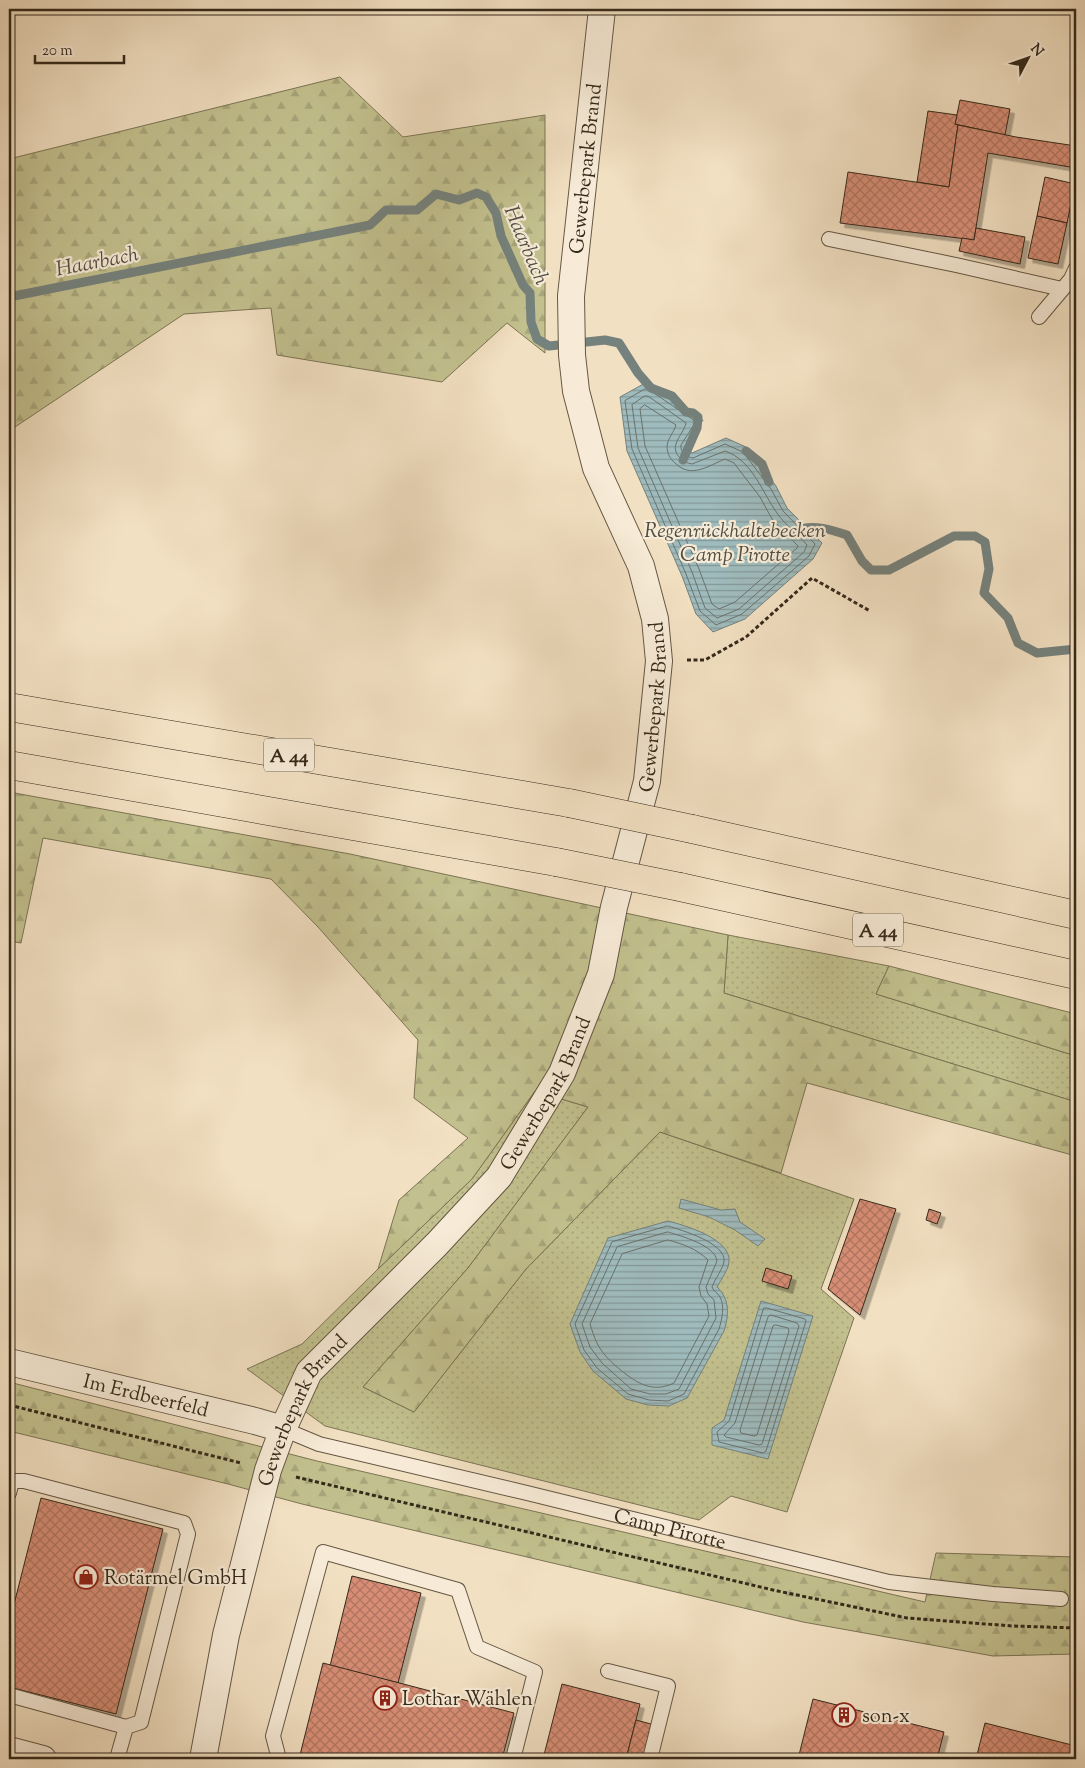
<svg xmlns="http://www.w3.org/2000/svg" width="1085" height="1768" viewBox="0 0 1085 1768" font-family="'Sorts Mill Goudy',serif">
<defs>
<pattern id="grass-dots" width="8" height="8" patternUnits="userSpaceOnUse" patternTransform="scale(1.25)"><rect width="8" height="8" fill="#c2c08e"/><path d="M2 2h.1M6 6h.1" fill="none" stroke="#a7a57a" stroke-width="1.8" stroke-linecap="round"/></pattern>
<pattern id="forest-firs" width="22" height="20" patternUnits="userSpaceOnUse" patternTransform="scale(1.25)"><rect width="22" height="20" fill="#c2c08e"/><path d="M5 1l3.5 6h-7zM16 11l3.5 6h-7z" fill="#a7a57a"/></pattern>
<pattern id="water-rules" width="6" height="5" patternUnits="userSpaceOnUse" patternTransform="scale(1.25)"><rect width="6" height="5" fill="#9fbbbd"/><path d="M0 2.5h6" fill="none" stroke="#829899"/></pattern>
<pattern id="building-cross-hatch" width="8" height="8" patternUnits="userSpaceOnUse" patternTransform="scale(1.25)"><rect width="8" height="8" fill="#d88e76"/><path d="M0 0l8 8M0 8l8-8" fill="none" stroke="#b07460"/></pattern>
<filter id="shadow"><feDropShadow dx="4.5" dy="4.5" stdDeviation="0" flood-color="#0004"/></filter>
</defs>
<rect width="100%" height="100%" fill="#f2e0c2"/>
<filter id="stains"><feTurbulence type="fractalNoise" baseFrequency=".004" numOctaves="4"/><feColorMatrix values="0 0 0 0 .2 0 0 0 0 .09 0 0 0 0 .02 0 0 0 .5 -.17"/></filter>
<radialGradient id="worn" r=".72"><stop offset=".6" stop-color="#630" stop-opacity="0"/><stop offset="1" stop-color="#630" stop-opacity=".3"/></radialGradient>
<!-- grass -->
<g fill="url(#grass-dots)" stroke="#7c7454">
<path d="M728,935L889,966L876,994L1076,1056V1102L724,993Z"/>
<path d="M535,1091L588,1107L468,1268L363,1387L414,1412L526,1269L660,1132L854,1199L821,1289L854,1318L787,1512L731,1496L699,1520L325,1426L247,1369L302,1344L378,1269L472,1179Z"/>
</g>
<!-- forest -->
<g fill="url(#forest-firs)" stroke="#7c7454">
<path d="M340,77L403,137L545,115V353L507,323L442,382L277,355L271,308L184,314L9,431V159Z"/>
<path d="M9,792L350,854L728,935L724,993L1076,1102V1156L807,1083L781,1173L660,1132L526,1269L414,1412L363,1387L468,1268L588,1107L535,1091L472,1179L378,1269L399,1200L468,1138L414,1098L418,1040L318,927L271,879L43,838L21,943L9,941Z"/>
<path d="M889,966L1076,1014V1056L876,994Z"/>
<path d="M9,1382L317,1461L925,1602L936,1553L1076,1557V1654L993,1656L803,1622L302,1504L228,1484L9,1431Z"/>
</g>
<!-- water -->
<g fill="url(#water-rules)" stroke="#75817c">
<path d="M647,382L703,420L686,448L692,453L726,438L746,447L776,486L787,508L822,543L813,559L745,619L713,632L696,614L682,576L627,451L620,397Z"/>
<path d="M681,1199L721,1210L735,1209L740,1222L765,1239L758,1246L735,1230L709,1217L679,1208Z"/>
<path d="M668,1221C684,1225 732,1239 729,1262C728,1270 721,1280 717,1287C730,1299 729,1315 724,1331L687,1398L669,1406L648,1405L626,1399L593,1371L580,1352L570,1324L608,1238Z"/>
<path d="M761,1301L813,1316L768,1459L712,1445V1428L724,1420Z"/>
</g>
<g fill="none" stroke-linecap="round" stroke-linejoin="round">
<!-- shore -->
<g stroke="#6a726c" stroke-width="1">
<path d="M645,389H648L695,421V423L681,445C680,452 686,457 693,458L725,444L743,452L771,489L783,511L815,544L809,556L742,614L716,625L700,611L686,574L632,449L625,401Z"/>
<path d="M645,396H648L686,423C683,436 667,446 681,459C684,462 687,463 692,464L725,451C752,460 762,492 777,513C785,525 798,534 807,545L804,552L739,609L717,618L705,608L692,572L638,448L632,405Z"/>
<path d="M645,405L676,425C674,432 668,438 667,446C667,453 670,459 675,463C691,479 708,466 725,459L734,463L760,497L772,519L798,546L797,548L735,602L719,609L712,604L699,569L645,446L640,409Z"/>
<path d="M668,1226C681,1230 727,1243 724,1262C722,1270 715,1279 712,1287C714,1292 717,1292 720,1297C725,1306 722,1319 719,1329L684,1394L668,1401L649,1400L628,1394L597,1368L584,1350L575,1324L612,1242Z"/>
<path d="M668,1232C681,1236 715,1245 717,1261L706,1287L708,1294L714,1300L716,1318L679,1389L666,1394H650L631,1389L602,1363L590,1347L582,1324L617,1247Z"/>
<path d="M668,1240C683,1244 697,1249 708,1260L699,1287L701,1296L707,1304L709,1316L674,1383C651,1394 635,1382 617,1367C609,1360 602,1353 597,1343C594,1337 592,1330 590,1324L622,1254Z"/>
<path d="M764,1308H767L805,1319L806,1321L766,1451L763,1453L719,1442L717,1432L729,1421Z"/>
<path d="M771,1315L797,1323L799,1326L762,1444L759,1445L726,1437L724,1435L735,1423L768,1317Z"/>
<path d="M776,1325L788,1328L789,1331L757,1435L754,1436L741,1433L740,1430L773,1326Z"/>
</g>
<!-- stream -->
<g stroke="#75817c" stroke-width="9">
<path d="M9,297L370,225L386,210H417L436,194L459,200L477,193L486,197L496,213L501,236L523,285L530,293L531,322L537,339L549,346L605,340L619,343L638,373L651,388L672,396L686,412L693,413L698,417L697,428L683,460"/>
<path d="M746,451L762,464L769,482"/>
<path d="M796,531C811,523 832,530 847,535L862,561L871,570H889L954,536H975L985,542L989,569L984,593L1008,618L1018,643L1037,653L1076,649"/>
</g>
</g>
<!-- building -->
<g fill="url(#building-cross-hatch)" stroke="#35291a" filter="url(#shadow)">
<path d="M960,100L1010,109L1005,135L955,124Z"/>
<path d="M928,111L957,115L955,124L958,125L949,187L917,182Z"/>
<path d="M958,125L1016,137L1076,146V168L988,153L974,240L840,223L848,172L949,187Z"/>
<path d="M1045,177L1075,184L1067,223L1037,216Z"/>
<path d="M1037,216L1067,223L1058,264L1028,258Z"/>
<path d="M976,228L1025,237L1020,264L959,251L962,238L974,240Z"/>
<path d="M860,1199L896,1209L860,1315L828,1289Z"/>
<path d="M929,1209L941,1213L937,1224L926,1220Z"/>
<path d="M766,1268L792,1276L788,1289L762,1281Z"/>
<path d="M41,1498L163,1529L116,1714L9,1687V1624Z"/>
<path d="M352,1576L421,1593L398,1683L330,1666Z"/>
<path d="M323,1663L514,1713L502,1759H299Z"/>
<path d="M562,1684L640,1704L626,1759H543Z"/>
<path d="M813,1699L944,1732L937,1759H798Z"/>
<path d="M636,1720L651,1724L643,1759H626Z"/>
<path d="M985,1723L1076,1746V1759H976Z"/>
</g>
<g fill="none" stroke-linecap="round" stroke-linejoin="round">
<!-- lane casing -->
<g stroke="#645744" stroke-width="16">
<g id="lane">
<path d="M829,239L956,265L1062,289"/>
<path d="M1039,317L1071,279L1076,268"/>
<path id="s1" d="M283,1429L319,1444L527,1493L889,1582L993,1594L1061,1599"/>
<path d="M9,1493L12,1481H24L184,1523L188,1534L141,1722L126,1727L117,1759"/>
<path d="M608,1671L668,1686L650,1759"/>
<path d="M9,1695L126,1727"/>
<path d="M279,1759L273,1736L323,1552L458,1590L477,1647L535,1672L513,1759"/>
</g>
</g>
<!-- street casing -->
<g stroke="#645744" stroke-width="28">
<g id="street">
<path id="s2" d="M9,1362L255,1421L283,1429"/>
<path d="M9,1750L43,1759"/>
<path id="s3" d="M203,1759L226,1635L268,1470L283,1429L309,1372L437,1244L499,1177L562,1073L601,974L614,907L647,781L659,661L655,619L641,566L596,468L576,391L572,355L571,296L602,9"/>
</g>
</g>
<!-- highway casing -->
<g stroke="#35291a" stroke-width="29">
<g id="highway">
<path d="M9,707L569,803"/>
<path d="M9,765L556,862"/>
<path d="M692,829L1076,915"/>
<path d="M680,887L1076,975"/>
</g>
</g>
<!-- path -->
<g stroke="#35291a" stroke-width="3" stroke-dasharray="4 2.5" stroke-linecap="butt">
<path d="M687,660H705L746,637L812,578L870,611"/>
<path d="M9,1405L241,1463"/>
<path d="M296,1477L773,1590L907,1618L1013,1626L1076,1628"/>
</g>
<!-- lane -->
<use href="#lane" stroke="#f7ebd7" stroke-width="14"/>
<!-- street -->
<use href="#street" stroke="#f7ebd7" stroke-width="26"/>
<!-- highway -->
<use href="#highway" stroke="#f2e0c2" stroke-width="28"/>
<!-- highway-bridge casing -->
<g stroke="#35291a" stroke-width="29" stroke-linecap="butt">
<g id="highway-bridge">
<path d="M569,803L692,829"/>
<path d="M556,862L680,887"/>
</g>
</g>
<!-- highway-bridge -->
<use href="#highway-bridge" stroke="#f2e0c2" stroke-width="28"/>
</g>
<!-- icons -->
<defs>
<g id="shop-ring" transform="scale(1.25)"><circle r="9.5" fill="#f7ebd7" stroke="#8f2418" stroke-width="1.5"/><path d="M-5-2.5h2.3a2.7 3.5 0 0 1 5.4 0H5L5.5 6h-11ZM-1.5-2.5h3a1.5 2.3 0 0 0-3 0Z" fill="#8f2418"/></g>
<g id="building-ring" transform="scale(1.25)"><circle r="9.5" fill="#f7ebd7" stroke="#8f2418" stroke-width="1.5"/><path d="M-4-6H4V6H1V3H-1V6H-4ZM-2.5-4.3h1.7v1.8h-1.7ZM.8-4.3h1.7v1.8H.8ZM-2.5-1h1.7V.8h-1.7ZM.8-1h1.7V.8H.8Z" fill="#8f2418"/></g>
</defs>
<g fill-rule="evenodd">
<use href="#shop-ring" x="86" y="1577"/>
<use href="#building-ring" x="385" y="1698"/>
<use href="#building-ring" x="844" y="1715"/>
</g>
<g text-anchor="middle" stroke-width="4.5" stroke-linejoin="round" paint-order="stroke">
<!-- shield labels -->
<g fill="#f7ebd7" stroke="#6f6353" stroke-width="1">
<rect x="264" y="738.5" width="50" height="33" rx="4"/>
<rect x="853" y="913.5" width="50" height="33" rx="4"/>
</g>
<g font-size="19" font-weight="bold" fill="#35291a">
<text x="289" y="762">A 44</text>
<text x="878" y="937">A 44</text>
</g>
<!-- street labels -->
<g font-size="20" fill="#35291a" stroke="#f7ebd7">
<text dy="7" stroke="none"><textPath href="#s3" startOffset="1730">Gewerbepark Brand</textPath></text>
<text dy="7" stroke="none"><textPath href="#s3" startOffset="1176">Gewerbepark Brand</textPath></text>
<text dy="7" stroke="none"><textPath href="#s3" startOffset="771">Gewerbepark Brand</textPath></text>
<text dy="7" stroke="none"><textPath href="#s2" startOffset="141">Im Erdbeerfeld</textPath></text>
<text dy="7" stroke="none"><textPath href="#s3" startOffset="366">Gewerbepark Brand</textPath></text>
<text dy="7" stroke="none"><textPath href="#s1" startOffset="400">Camp Pirotte</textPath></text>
</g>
<!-- poi labels -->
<g font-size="20" fill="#35291a" stroke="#f7ebd7" text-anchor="start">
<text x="104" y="1584">Rotärmel GmbH</text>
<text x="402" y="1705">Lothar Wählen</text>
<text x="862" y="1722">son-x</text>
</g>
<!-- water labels -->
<g font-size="21" font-style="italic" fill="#504e43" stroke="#f7ebd7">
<text transform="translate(527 245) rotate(67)" y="7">Haarbach</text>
<text transform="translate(97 261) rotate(-11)" y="7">Haarbach</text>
<text x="735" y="537">Regenrückhaltebecken<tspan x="735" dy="24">Camp Pirotte</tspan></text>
</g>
</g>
<!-- margin -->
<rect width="1085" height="1768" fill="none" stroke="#f2e0c2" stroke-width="30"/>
<rect x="10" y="10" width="1065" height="1748" fill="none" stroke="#35291a" stroke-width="2.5"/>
<rect x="15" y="15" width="1055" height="1738" fill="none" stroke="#35291a"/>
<!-- north arrow -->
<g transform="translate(1028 58) rotate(49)" stroke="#f7ebd7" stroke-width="4" paint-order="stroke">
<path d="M0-4L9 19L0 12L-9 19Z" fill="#35291a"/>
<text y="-8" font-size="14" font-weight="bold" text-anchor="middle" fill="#35291a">N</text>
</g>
<!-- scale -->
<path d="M35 55v8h89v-8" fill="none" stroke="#35291a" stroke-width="2.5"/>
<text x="42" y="55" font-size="15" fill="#35291a" stroke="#f7ebd7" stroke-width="4" paint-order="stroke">20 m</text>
<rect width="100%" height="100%" filter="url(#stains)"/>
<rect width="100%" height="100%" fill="url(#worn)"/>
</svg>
